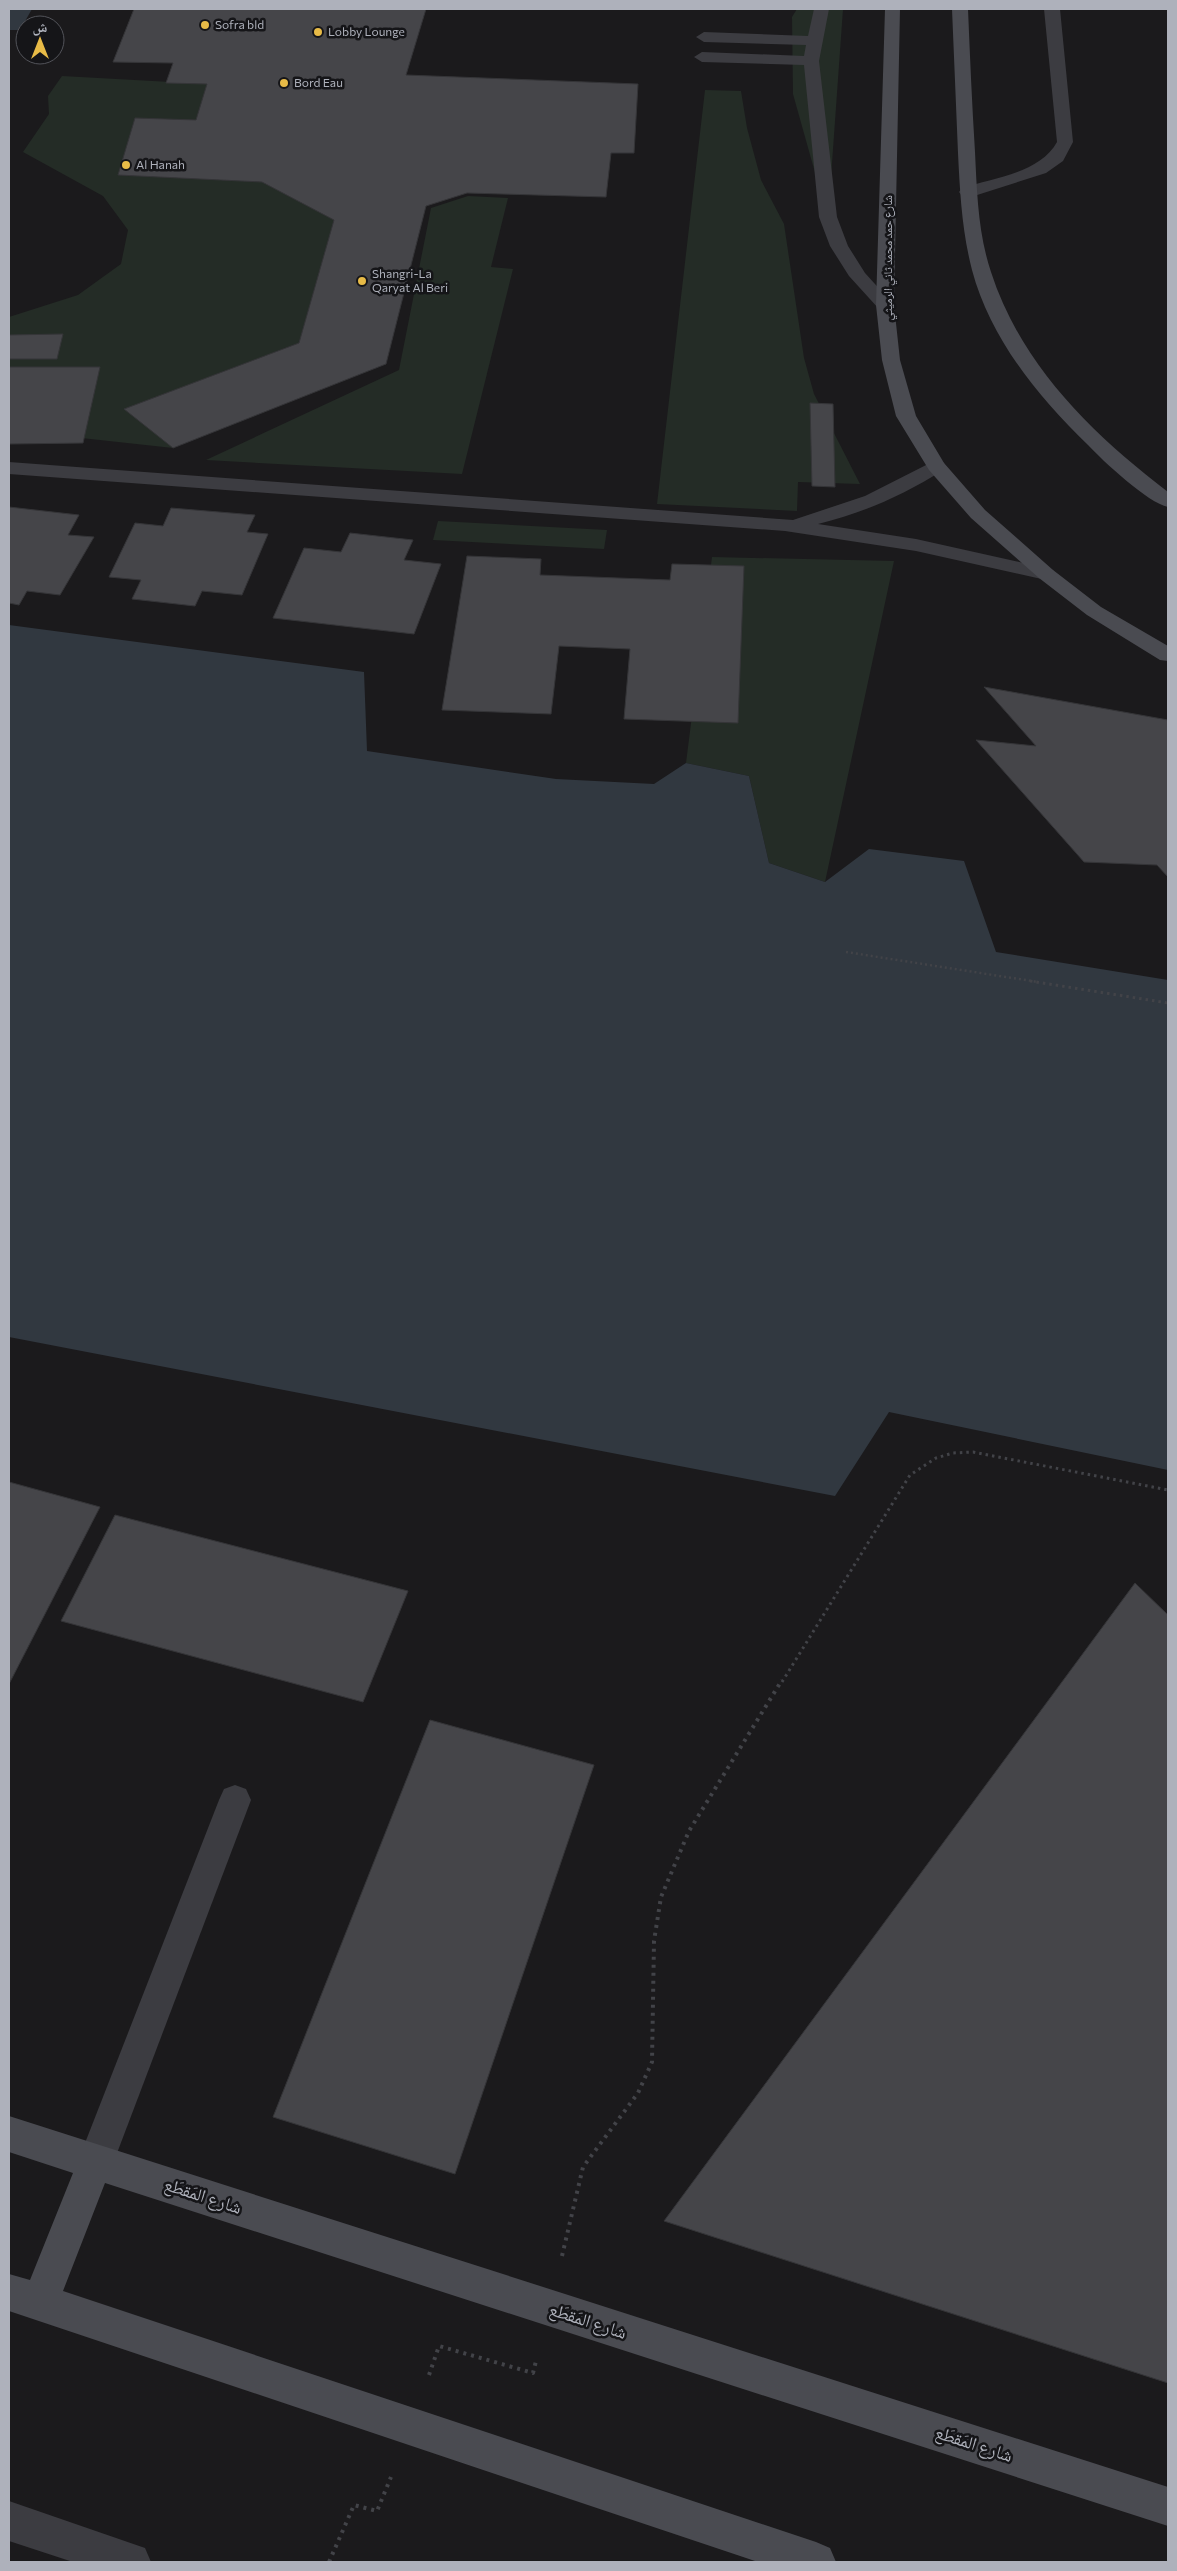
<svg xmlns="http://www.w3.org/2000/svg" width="1177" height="2571" viewBox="0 0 1177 2571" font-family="Commissioner,'Noto Naskh Arabic',sans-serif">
<rect width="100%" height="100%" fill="#1b1a1c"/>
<!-- green -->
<g fill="#242c26">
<path d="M797,9H843L828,219L793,94L792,17Z"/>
<path d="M62,76L207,84L196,120L135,118L118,175L262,182L334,220L299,343L125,409L173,448L54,435L55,368L9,369V317L78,295L121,264L128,230L103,196L23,152L49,114L48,96Z"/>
<path d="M705,90L741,91L747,128L761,180L784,224L804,358L814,394L860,484L798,482L797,511L657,504Z"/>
<path d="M468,196L508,198L491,267L513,269L462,474L206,460L399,370L431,208Z"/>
<path d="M438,521L607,530L604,549L433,540Z"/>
<path d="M712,557L894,561L825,882L769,863L749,776L686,763Z"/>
</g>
<!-- water -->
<g fill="#313840">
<path d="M9,9H32L20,30H9Z"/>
<path d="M9,625L364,672L367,751L556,779L654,784L686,763L749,776L769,863L825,882L869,849L964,861L996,952L1168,980V1470L889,1412L835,1496L9,1337Z"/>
</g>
<!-- building -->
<g fill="#454549" stroke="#353538">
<path d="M134,9H426L406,75L638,84L634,153H611L606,197L467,193L426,206L386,364L173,448L124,409L299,343L334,220L262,182L118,175L135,118L196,120L207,84L166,83L173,63L113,62Z"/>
<path d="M63,334L57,359H9V335Z"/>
<path d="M9,367H100L83,443L9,444Z"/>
<path d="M810,403L833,404L835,487L812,486Z"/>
<path d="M9,507L79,515L68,535L94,537L60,595L27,591L19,605L9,603Z"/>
<path d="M171,508L255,515L247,532L268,534L242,595L202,591L195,606L132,599L141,580L109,577L135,523L163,526Z"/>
<path d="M350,533L413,540L404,560L441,564L414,634L273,618L304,548L341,552Z"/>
<path d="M467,556L541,559L540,575L670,580L672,564L744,566L738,723L624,719L630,649L559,646L551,714L442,710Z"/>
<path d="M984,687L1168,720V877L1157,865L1084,862L976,740L1036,746Z"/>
<path d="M9,1482L100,1507L9,1684Z"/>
<path d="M115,1515L408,1591L363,1702L61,1621Z"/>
<path d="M1135,1583L1168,1615V2383L664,2221Z"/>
<path d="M430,1720L594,1765L455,2174L273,2117Z"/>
</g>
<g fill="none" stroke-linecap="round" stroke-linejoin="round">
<!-- path-far2 -->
<path stroke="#424348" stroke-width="2.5" stroke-dasharray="2 3" stroke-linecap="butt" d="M846,952L1038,982"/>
<!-- path-far1 -->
<g stroke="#424348" stroke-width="3" stroke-dasharray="2.5 4" stroke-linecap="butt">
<path d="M1030,981L1168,1003"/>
<path d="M782,1682L910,1475L936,1458L953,1453L973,1452L1168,1490"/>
</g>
<!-- path -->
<g stroke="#424348" stroke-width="4" stroke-dasharray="3 5" stroke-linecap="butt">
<path d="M562,2256L583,2167L638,2093L652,2062L654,1941L661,1897L689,1831L782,1680"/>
<path d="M429,2375L439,2346L533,2373L536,2361"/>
<path d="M329,2562L354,2505L377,2511L391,2477"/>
</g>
<!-- lane -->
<g fill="#3c3c41" fill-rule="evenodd">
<path d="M814,9H829L819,61L837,217L848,246L865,273L894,305L891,309H879L849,276L830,246L819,217L804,65L702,62L694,57L702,52L804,56L806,45L704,42L696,37L704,32L808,36Z"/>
<path d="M1044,9H1060L1073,142L1063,161L1046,173L974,196H962L959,192L962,188C994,178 1040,173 1057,142Z"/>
<path d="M936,460L943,462L946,466L943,470C904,495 863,513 818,524L916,539L1046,568L1053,570L1056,574L1053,578L1046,580L916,551L785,531L9,474V462L793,520L865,496Z"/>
<path d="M235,1785L246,1789L251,1800L114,2161L109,2174L96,2179L83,2174L78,2161L219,1800L224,1789Z"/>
<path d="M9,2501L145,2548L151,2562H73L9,2541Z"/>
</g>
<!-- secondary -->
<g fill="#4a4b51" fill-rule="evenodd">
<path d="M885,9H900L894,305L900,360L916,416L944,463L985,510L1053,570L1101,607L1168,646V661L1160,660L1087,615L1039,578L971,518L929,470L896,416L882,360L876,305Z"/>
<path d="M952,9H968C970,57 972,105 975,152C977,193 978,233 991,272C1021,365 1092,434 1168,492V507C1148,503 1103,461 1088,445C1038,397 990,338 972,270C962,231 960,193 958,153C956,105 954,57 952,9Z"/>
<path d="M9,2116L1168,2487V2526L105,2183L63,2291L816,2542L830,2548L836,2562H758L9,2311V2274L30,2280L73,2173L9,2152Z"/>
</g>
</g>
<!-- markers -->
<g fill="#e8bb47" stroke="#151518" stroke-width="2">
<circle cx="205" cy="25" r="5"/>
<circle cx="318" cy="32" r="5"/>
<circle cx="284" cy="83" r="5"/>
<circle cx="126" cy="165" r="5"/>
<circle cx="362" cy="281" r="5"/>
</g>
<g text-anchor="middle" stroke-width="5" stroke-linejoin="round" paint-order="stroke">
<!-- far-poi labels -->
<g font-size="12" fill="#aeb1bb" stroke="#151518" text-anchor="start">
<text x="215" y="29">Sofra bld</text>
<text x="328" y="36">Lobby Lounge</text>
<text x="294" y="87">Bord Eau</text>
<text x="136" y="169">Al Hanah</text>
<text x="372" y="278">Shangri-La<tspan x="372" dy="14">Qaryat Al Beri</tspan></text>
</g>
<!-- far-street labels -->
<g font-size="12" fill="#aeb1bb" stroke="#151518">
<text transform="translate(888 258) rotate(-90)" y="4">شارع حمد محمد ثاني الرميثي</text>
</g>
<!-- near-street labels -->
<g font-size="18" fill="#aeb1bb" stroke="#151518">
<text transform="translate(203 2196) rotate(18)" y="6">شارع المَقطَع</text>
<text transform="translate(588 2321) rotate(18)" y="6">شارع المَقطَع</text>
<text transform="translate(974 2444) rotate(18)" y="6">شارع المَقطَع</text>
</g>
</g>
<!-- border -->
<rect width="1177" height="2571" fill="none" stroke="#aeb1bb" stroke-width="20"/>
<!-- north arrow -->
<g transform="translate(40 40)"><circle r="24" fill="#151518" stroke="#525359"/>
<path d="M0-4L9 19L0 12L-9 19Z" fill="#e8bb47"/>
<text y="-8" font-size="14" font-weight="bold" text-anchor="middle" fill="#aeb1bb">ش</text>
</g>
</svg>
